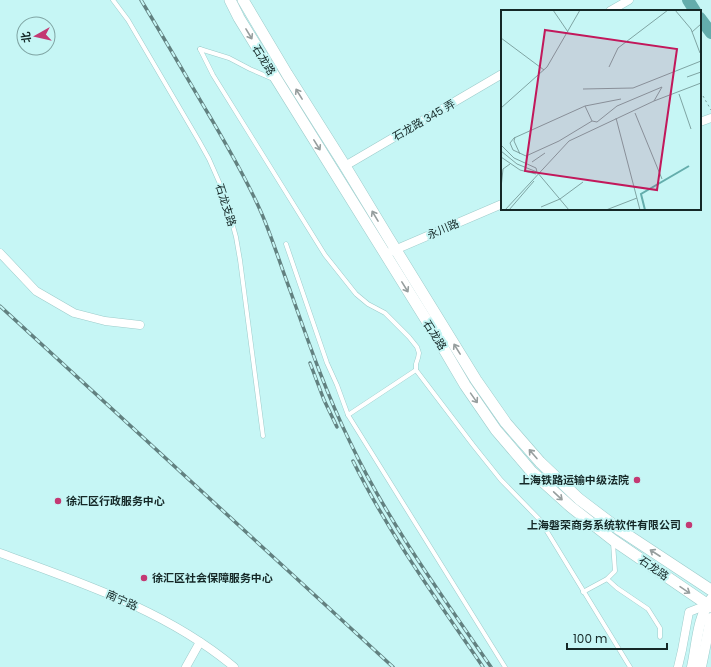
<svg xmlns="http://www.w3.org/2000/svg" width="711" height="667" viewBox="0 0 711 667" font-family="Poppins,'Noto Sans SC',sans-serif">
<rect width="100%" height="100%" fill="#c6f6f5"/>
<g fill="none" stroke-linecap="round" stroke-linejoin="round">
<!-- river -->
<g stroke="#64adac" stroke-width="12">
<path d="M688,0L695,11"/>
<path d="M700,18L711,33"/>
</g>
<!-- service casing -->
<g stroke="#9dcccb" stroke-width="5">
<g id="service">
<path d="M113,0L128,20L199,141L209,159L224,193L236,237L240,260L263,436"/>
<path d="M200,49L213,75L325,255L356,294L368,304L385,313L409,337L417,347L419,353L418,358L416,364V370L348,415"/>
<path d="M200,49L229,58L250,69L273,79"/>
<path d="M286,244L327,363L337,385L348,415L505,667"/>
<path d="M416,370L473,445L501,480L540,520L630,667"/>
<path d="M607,579L617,588L648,609L660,628V637"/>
<path d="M583,592L607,579L615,571L613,543"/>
</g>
</g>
<!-- minor casing -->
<g stroke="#9dcccb" stroke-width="9">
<g id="minor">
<path d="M610,11L629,0"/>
<path d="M700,122L711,118"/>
<path d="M345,166L502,74"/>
<path d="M390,252L502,204"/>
<path d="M0,253L36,291L74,313L105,321L140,325"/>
<path d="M0,553C81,583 166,610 234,667"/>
<path d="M186,667L200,642"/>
<path d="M678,667L682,650L689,612L707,605"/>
</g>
</g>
<!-- tertiary casing -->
<g stroke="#9dcccb" stroke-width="11">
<g id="tertiary">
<path d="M692,667C697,644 697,619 711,599"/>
<path d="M701,667L711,618"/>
</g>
</g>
<!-- secondary casing -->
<g stroke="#9dcccb" stroke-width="12">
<g id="secondary">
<path d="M230,0L239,18L277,80L435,334L465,385L496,430L531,471L571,507L613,540L711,607"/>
<path d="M243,0L287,74L345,166L388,237L476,380L506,423L540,462L579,499L620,530L711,590"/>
</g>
</g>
<!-- path -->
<path stroke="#7a9e9d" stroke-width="1" stroke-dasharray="2 3" stroke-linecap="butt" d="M703,96L711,110"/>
<!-- service -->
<use href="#service" stroke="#fff" stroke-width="4"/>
<!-- minor -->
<use href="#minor" stroke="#fff" stroke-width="8"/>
<!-- tertiary -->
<use href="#tertiary" stroke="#fff" stroke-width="10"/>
<!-- secondary -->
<use href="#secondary" stroke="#fff" stroke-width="11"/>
<!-- rail casing -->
<g stroke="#628180" stroke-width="3.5">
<g id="rail">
<path d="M141,0C164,38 186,76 209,115C227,146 246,178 261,212C272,237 280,264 290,290C308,341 326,393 350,442C388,522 441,594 491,667"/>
<path d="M0,306L393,667"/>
<path d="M310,363L324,400L337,427"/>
<path d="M353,461C389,534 437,600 483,667"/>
</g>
</g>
<!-- rail -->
<use href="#rail" stroke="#c6f6f5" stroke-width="2" stroke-dasharray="6" stroke-linecap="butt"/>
</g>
<!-- one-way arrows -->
<defs><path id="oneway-shaft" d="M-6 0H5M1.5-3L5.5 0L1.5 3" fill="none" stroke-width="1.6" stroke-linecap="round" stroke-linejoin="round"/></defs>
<g stroke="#969e9e">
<use href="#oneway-shaft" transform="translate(249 34) rotate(59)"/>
<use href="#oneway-shaft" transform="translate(299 94) rotate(-122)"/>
<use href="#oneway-shaft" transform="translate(317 145) rotate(58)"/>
<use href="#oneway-shaft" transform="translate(375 216) rotate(-121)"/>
<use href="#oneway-shaft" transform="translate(405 287) rotate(58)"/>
<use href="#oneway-shaft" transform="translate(457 349) rotate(-122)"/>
<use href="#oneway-shaft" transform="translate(474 398) rotate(55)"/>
<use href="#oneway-shaft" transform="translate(533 454) rotate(-131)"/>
<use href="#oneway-shaft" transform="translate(558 496) rotate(43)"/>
<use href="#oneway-shaft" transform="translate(655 553) rotate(-147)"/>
<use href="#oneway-shaft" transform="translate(685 590) rotate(34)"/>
</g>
<!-- markers -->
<g fill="#c33973" stroke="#c6f6f5" stroke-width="1.5">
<circle cx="637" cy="480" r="4"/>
<circle cx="58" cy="501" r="4"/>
<circle cx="689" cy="525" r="4"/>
<circle cx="144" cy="578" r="4"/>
</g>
<g text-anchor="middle" stroke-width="4" stroke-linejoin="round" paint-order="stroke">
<!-- street labels -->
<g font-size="11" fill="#152827" stroke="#c6f6f5">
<text transform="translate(264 60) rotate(59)" y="4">石龙路</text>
<text transform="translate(424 120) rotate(-30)" y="4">石龙路 345 弄</text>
<text transform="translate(226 205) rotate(72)" y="4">石龙支路</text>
<text transform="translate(443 229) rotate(-23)" y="4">永川路</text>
<text transform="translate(435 335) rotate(58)" y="4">石龙路</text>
<text transform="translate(654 568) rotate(34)" y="4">石龙路</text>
<text transform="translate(122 600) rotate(24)" y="4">南宁路</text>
</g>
<!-- poi labels -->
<g font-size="11" font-weight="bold" fill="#152827" stroke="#c6f6f5" text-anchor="end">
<text x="629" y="484">上海铁路运输中级法院</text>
<text x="66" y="505" text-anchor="start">徐汇区行政服务中心</text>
<text x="681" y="529">上海磐荣商务系统软件有限公司</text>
<text x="152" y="582" text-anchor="start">徐汇区社会保障服务中心</text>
</g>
</g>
<!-- overview -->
<g transform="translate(501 10)">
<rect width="200" height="200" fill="#c6f6f5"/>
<path fill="none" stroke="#64adac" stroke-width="2" d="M144,200L140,184L188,156"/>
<path fill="none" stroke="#7fa4a3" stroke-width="1" d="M52,0L67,22M174,0L190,19L199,43M191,22L200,14M0,28L43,60M108,57L117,38L167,0M186,67L200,62M82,79L132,78L200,51M178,84L190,119M153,91L161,77M84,96L91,111L96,112L116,96L161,77M0,98L46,57L79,0M134,103L161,169M115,108L139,200M91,111L58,131L25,146L12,140L9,133L13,128L84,96L120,89M14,127L13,131L19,144M0,135L13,148L35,158L36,162M0,141L16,154L36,162L68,200M0,147L19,160L35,164M31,152L44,143M0,178L2,159L9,154M40,197L59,189L82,172M4,200L68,131L153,91L200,73M8,200L33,171M105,200L136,188"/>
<path fill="#c2185b" fill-opacity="0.15" stroke="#c2185b" stroke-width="2" d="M44,20L176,39L156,180L24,161Z"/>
<rect width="200" height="200" fill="none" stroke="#152827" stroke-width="2"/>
</g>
<!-- north arrow -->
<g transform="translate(36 36) rotate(262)"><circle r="19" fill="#c6f6f5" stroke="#7fa4a3"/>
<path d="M0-3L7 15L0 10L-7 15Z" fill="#c33973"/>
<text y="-6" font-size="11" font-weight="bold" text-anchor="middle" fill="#152827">北</text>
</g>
<!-- scale -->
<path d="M567 643v6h100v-6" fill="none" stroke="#152827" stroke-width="2"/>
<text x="573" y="643" font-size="12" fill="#152827" stroke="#c6f6f5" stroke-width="3" paint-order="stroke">100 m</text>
</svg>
